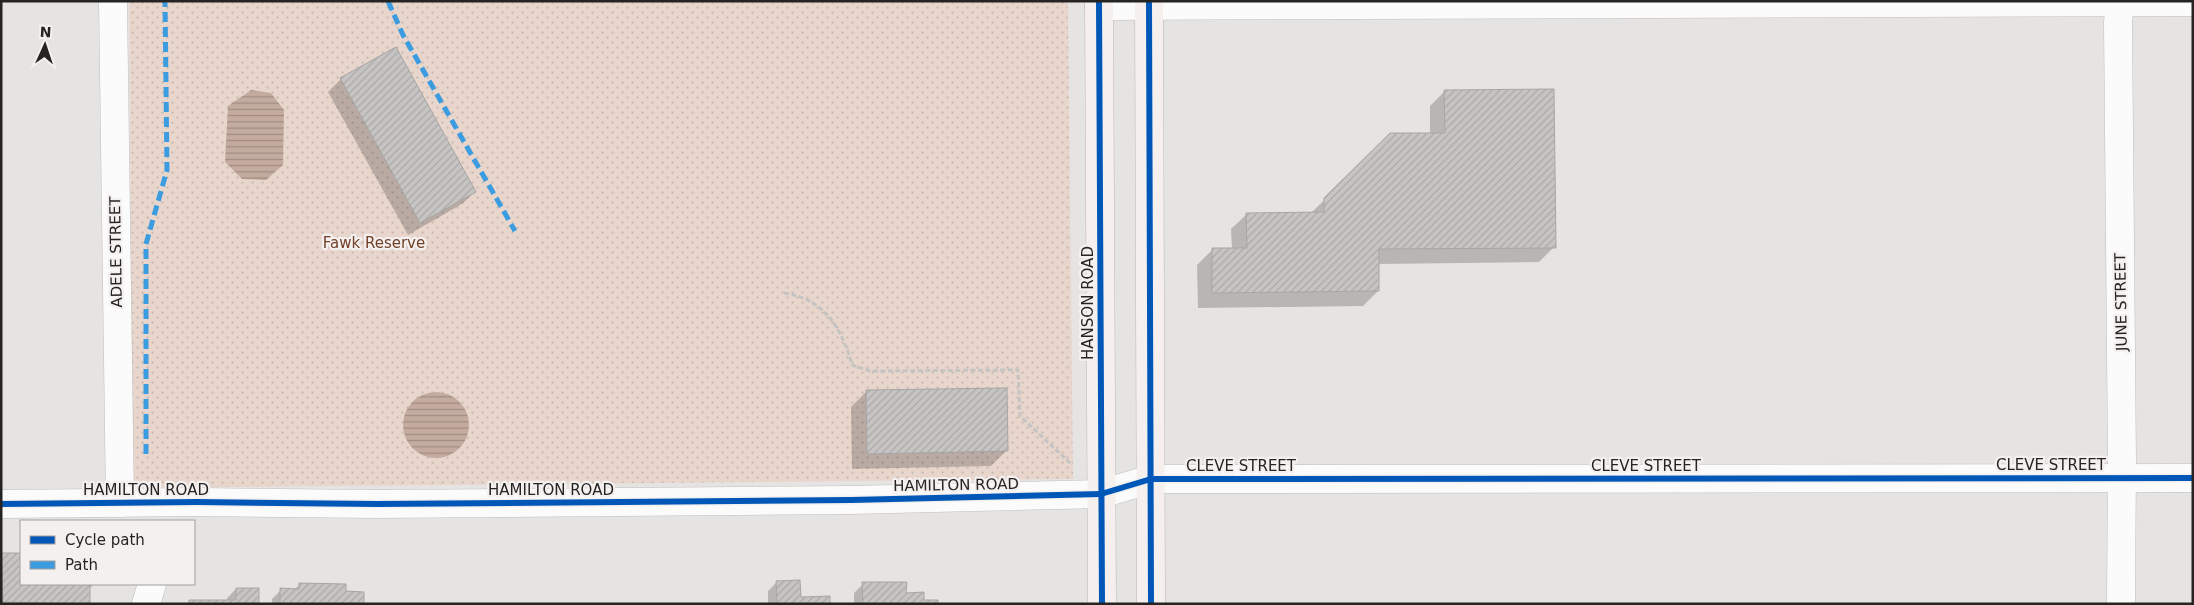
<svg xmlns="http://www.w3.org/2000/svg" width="2194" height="605" viewBox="0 0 2194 605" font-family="'DejaVu Sans',sans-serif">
<defs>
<pattern id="park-dots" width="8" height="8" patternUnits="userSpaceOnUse" patternTransform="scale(1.25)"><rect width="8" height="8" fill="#e8d6cd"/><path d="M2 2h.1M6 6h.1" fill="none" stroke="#c7b8b0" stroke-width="1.8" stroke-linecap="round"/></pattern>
<pattern id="water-rules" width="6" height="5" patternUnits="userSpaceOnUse" patternTransform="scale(1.25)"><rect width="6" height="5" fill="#c4ab9f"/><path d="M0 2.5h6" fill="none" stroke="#9f8b81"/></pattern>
<pattern id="building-hatch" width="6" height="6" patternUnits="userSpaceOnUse" patternTransform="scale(1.25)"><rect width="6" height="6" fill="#c6c5c4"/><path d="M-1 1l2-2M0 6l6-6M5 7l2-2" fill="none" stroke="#aaa9a8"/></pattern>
</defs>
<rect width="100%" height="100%" fill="#e6e4e2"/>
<!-- park -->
<path fill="url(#park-dots)" d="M129,1H1068L1073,479L133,488Z"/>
<!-- water -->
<g fill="url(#water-rules)">
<path d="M251,90L271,93L284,110L283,165L266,180L242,179L225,162L228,106Z"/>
<circle cx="436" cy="425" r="33"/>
</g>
<!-- shadow -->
<g fill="#0003">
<path d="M395,49L475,192L462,204L408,235L328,92L341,79Z"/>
<path d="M1445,91L1554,247L1539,262L1378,264V291L1363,306L1198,308L1197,265L1213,249H1232L1231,229L1247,214H1310L1391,135L1430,134V106Z"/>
<path d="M866,392L1006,451L991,466L852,469L851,407Z"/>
<path d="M1,554H21V584H94L89,589V604H1Z"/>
<path d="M777,582L799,598L829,604H768V591Z"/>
<path d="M300,584L344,593L362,604H272V599L281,590H294Z"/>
<path d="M863,584L905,594L923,602L937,604H854V593Z"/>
<path d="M236,589L258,604H187L189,601L227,602V598Z"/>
</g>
<!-- building -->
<g fill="url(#building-hatch)" stroke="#a7a6a5">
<path d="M396,47L476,192L420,223L340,78Z"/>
<path d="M1554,89L1556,248L1379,249V291L1212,293V248H1247L1246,213L1324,212V198L1390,133H1445L1444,90Z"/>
<path d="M1007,388L1008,451L867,454L866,390Z"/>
<path d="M1,553H21V584H90V604L3,602Z"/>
<path d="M800,580L801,597L830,596V604H777L776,581Z"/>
<path d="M862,582H907L906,593L924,592V600H938V604H863Z"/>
<path d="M299,583L346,584V591L364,592V604H280V588L299,589Z"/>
<path d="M236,588H259V604H189V600H236Z"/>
</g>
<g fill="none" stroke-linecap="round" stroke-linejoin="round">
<!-- minor casing -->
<g stroke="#bfbebd" stroke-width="29">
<g id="minor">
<path d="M113,1L120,503"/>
<path d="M2120,1L2118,23L2122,462L2121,604"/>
<path d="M1099,6L2193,2"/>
<path d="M1,504L197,502L377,504L851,500L1101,494L1151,479L2193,478"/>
<path d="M146,604L152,584"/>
</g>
</g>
<!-- major casing -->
<g stroke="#beb5b0" stroke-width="29">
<g id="major">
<path d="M1099,1L1102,604"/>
<path d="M1149,1L1151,604"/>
</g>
</g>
<!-- path -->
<path stroke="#c4c4c3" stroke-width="3" stroke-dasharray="5 2.5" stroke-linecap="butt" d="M784,293C825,299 842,329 852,365L870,371L1018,370L1020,416L1070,463"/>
<!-- minor -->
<use href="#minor" stroke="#fbfbfb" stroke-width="28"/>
<!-- major -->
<use href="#major" stroke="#f5f0ed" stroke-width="28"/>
<!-- quiet -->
<g stroke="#3c9ce0" stroke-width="5" stroke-dasharray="10 5" stroke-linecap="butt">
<path d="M388,1L403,35L515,231"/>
<path d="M146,454V244L167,170L165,1"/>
</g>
<!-- cycleway casing -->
<g stroke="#f4f0ef" stroke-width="9">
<g id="cycleway">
<path d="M1099,1L1102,604"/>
<path d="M1149,1L1151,604"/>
<path d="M1,504L197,502L377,504L851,500L1101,494L1151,479L2193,478"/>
</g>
</g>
<!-- cycleway -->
<use href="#cycleway" stroke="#0057b8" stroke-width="6"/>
</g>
<g text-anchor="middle" stroke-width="4.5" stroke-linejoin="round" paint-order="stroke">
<!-- park labels -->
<g font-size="15" fill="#724127" stroke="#f4f0ef">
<text x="374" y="248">Fawk Reserve</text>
</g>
<!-- street labels -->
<g font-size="15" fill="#252423" stroke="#f4f0ef">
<text transform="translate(116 252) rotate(-91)" y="5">ADELE STREET</text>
<text transform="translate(2121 302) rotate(-91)" y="5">JUNE STREET</text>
<text transform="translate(1088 303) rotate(-90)" y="5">HANSON ROAD</text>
<text x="2051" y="470">CLEVE STREET</text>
<text x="1241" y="471">CLEVE STREET</text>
<text x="1646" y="471">CLEVE STREET</text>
<text transform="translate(956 485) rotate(-1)" y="5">HAMILTON ROAD</text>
<text x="146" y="495">HAMILTON ROAD</text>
<text x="551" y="495">HAMILTON ROAD</text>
</g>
</g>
<!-- border -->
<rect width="2194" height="605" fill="none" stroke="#252423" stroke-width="5"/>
<!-- legend -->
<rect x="20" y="520" width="175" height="65" fill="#f4f0ef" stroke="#a19e9d"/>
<rect x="30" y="536" width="25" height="8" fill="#0057b8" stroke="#a19e9d"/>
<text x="65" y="545" font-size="15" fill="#252423">Cycle path</text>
<rect x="30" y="561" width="25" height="8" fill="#3c9ce0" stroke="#a19e9d"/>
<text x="65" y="570" font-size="15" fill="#252423">Path</text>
<!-- north arrow -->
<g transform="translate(45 45) rotate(3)" stroke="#f4f0ef" stroke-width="4" paint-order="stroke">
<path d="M0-4L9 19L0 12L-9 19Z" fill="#252423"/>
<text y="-8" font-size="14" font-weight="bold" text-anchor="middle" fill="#252423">N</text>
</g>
</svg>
